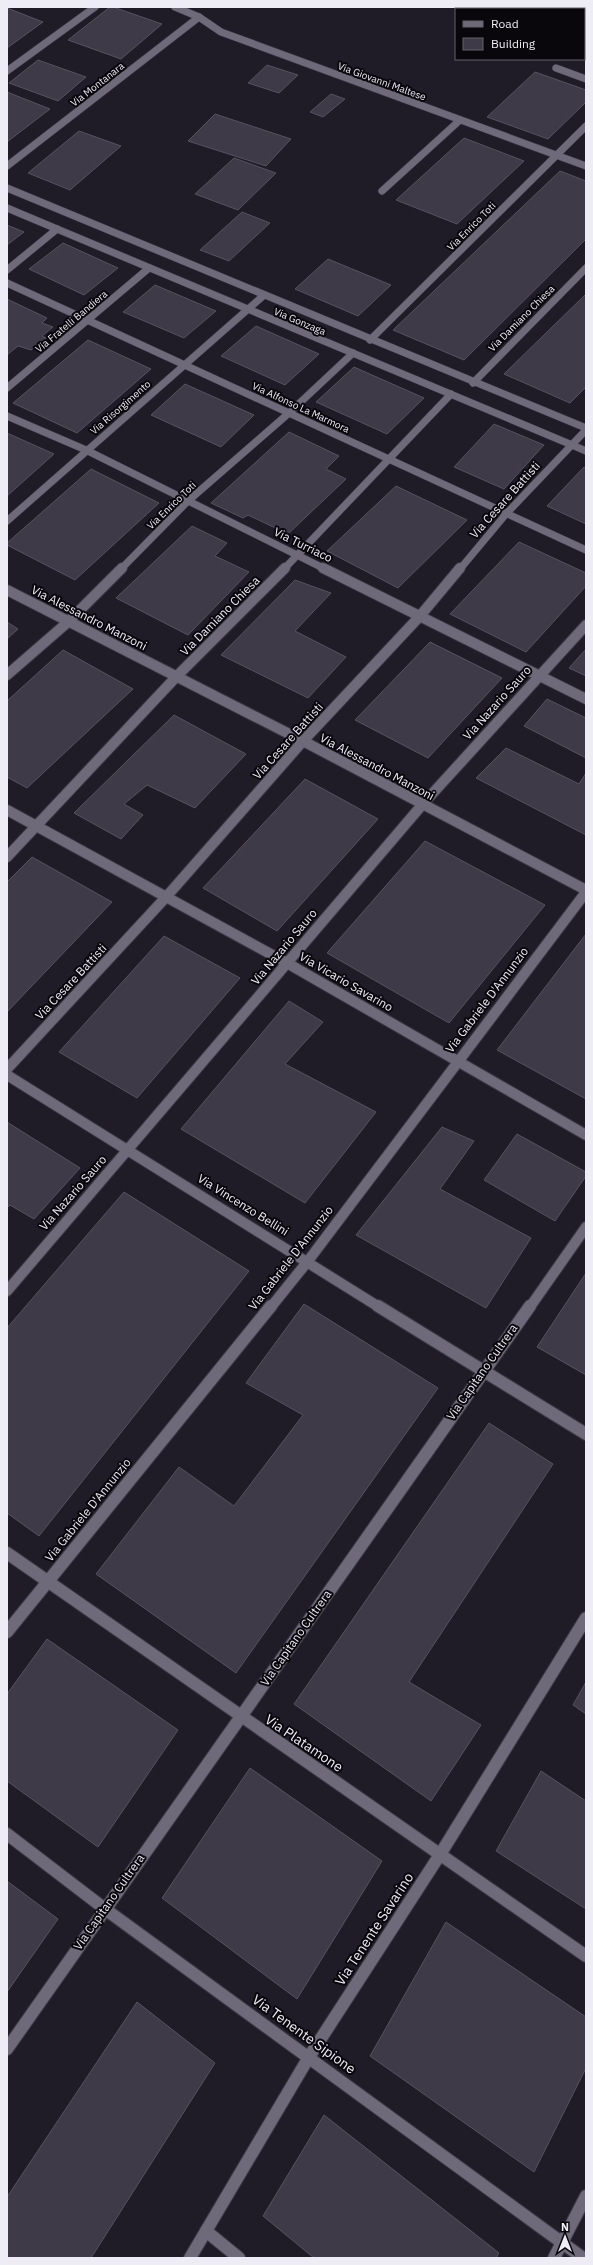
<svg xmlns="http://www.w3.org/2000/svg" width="593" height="2265" viewBox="0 0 593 2265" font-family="'IBM Plex Sans',sans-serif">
<rect width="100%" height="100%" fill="#1f1c28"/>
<!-- building -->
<g fill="#3e3a47" stroke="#565261">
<path d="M110,7H113L162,24L121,59L68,40Z"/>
<path d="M7,8L43,22L7,48Z"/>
<path d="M38,60L86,77L58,101L9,83Z"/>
<path d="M267,65L298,75L279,93L248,83Z"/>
<path d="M535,72L586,90V102L548,139L487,117Z"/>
<path d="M7,92L50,109L7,142Z"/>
<path d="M331,94L345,99L323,117L310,112Z"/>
<path d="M215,114L291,139L266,166L188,141Z"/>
<path d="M79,131L121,146L70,190L28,173Z"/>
<path d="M464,138L524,161L457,224L396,200Z"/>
<path d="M234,158L276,173L238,210L195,194Z"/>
<path d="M560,171L586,181V239L464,360L393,330Z"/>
<path d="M242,212L270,223L229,261L200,250Z"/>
<path d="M7,225L24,232L7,245Z"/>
<path d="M63,243L118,268L84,295L29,269Z"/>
<path d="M328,259L391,285L358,316L295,289Z"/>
<path d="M155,285L216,311L184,338L123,312Z"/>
<path d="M586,294V387L570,403L504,374Z"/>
<path d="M7,299L47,318L42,323L53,327L42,336L46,338L31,350L18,346L7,355Z"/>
<path d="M256,326L319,354L285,385L221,356Z"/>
<path d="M88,340L151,369L77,433L13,403Z"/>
<path d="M354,367L424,398L387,434L316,402Z"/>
<path d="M185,384L254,415L221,447L151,415Z"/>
<path d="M494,424L544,445L504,489L454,467Z"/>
<path d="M289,432L339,456L326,469L346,479L288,534L248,515L243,518L211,503Z"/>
<path d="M7,433L54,454L7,496Z"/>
<path d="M584,467L586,468V524L547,506Z"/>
<path d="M91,469L159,503L75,580L7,545V543Z"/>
<path d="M396,486L467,520L398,588L327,551Z"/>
<path d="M192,526L227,543L215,556L249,572L188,635L116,598Z"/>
<path d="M519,542L586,573V586L526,652L450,614Z"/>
<path d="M295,580L331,593L295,631L346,657L308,698L221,655Z"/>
<path d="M7,622L18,629L7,639Z"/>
<path d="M430,642L502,678L428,758L355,720Z"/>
<path d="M586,649V676L569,668Z"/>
<path d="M63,650L133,689L27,788L7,777V701Z"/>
<path d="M547,699L586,718V758L524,726Z"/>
<path d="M174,715L246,754L195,808L147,785L124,804L143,815L121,839L74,813Z"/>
<path d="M506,748L579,784L586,773V835L476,778Z"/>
<path d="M305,779L378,819L277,931L203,888Z"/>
<path d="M425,841L545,905L449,1023L327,953Z"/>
<path d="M32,857L112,902L7,1012V882Z"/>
<path d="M586,934V1099L497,1050Z"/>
<path d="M164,936L240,978L137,1098L59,1052Z"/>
<path d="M289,1001L323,1022L285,1064L376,1112L305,1203L181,1129Z"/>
<path d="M7,1122L80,1168L34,1219L10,1205L7,1208Z"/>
<path d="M442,1127L474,1141L440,1189L531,1238L486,1308L356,1235Z"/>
<path d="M517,1134L586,1172V1176L555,1221L484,1180Z"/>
<path d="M124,1192L249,1271L39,1536L7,1513V1328Z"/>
<path d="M586,1273V1375L537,1347Z"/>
<path d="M304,1304L438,1388L236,1673L96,1574L179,1467L234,1506L303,1415L246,1383Z"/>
<path d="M489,1423L553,1464L409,1682L481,1725L431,1801L294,1704Z"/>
<path d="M47,1639L178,1730L98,1847L7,1781V1694Z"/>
<path d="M586,1682V1714L573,1705Z"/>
<path d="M250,1768L382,1861L297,1999L162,1898Z"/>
<path d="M541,1771L586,1801V1909L496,1851Z"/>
<path d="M7,1881L58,1919L7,1992Z"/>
<path d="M446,1922L586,2017V2068L534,2172L370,2056Z"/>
<path d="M137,2002L215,2063L91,2258H7V2197Z"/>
<path d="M324,2115L499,2253L496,2258H314L263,2216Z"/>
</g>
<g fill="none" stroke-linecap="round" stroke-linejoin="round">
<!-- minor-far2 casing -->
<g stroke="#3b3943" stroke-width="8">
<g id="minor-far2">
<path d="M175,7L199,17L221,32L586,166"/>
<path d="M556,68L586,79"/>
<path d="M7,71L95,7"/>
<path d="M7,166L199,17"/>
<path d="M7,188L586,428"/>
<path d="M382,191L460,120"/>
<path d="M7,208L572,445"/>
<path d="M7,270L57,229"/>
<path d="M7,283L586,550"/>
<path d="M370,340L586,126"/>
<path d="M473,383L586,268"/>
<path d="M7,388L149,268"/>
<path d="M7,416L86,450L325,569"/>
<path d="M7,521L263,296"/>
<path d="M121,569L188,501L289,413L353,353"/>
<path d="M284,569L451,394"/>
</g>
</g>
<!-- minor-far1 casing -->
<g stroke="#3b3943" stroke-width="12">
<g id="minor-far1">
<path d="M323,568L586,699"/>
<path d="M7,675L68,622L122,568"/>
<path d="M7,810L287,963L586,1135"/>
<path d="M7,857L177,676L285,568"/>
<path d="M7,1075L379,1307"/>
<path d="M7,1291L422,805L586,625"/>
<path d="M271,1307L308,1261L586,892"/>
<path d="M530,1307L586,1227"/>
</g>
</g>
<!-- minor casing -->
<g stroke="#3b3943" stroke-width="14">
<g id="minor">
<path d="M378,1306L586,1434"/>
<path d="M7,1553L586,1956"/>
<path d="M7,1632L271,1306"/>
<path d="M7,1834L105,1909L583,2258"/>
<path d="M7,2049L530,1306"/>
<path d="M206,2231L239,2258"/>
<path d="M190,2258L309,2057L441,1853L586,1618"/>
<path d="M554,2258L586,2196"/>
</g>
</g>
<!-- tertiary-far1 casing -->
<g stroke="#3b3943" stroke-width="8">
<g id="tertiary-far1">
<path d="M572,445L586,451"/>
<path d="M460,569L506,514L586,430"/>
</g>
</g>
<!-- tertiary casing -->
<g stroke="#3b3943" stroke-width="12">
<g id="tertiary">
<path d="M7,590L303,741L586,890"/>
<path d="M7,1069L167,896L303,741L420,616L460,568"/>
</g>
</g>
<!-- minor-far2 -->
<use href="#minor-far2" stroke="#6e6a79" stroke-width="7"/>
<!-- minor-far1 -->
<use href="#minor-far1" stroke="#6e6a79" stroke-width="10"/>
<!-- minor -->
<use href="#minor" stroke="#6e6a79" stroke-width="12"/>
<!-- tertiary-far1 -->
<use href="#tertiary-far1" stroke="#6e6a79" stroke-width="7"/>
<!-- tertiary -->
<use href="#tertiary" stroke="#6e6a79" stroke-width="10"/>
</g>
<g text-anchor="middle" stroke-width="4" stroke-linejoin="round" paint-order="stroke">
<!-- far-street labels -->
<g font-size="10" fill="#eeecf5" stroke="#09070c">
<text transform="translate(382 81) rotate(20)" y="4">Via Giovanni Maltese</text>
<text transform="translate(97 84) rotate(-38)" y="4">Via Montanara</text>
<text transform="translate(471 226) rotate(-45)" y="4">Via Enrico Toti</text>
<text transform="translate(521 318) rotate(-45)" y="4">Via Damiano Chiesa</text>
<text transform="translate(71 321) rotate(-40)" y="4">Via Fratelli Bandiera</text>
<text transform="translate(300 321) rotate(23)" y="4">Via Gonzaga</text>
<text transform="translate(120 407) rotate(-41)" y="4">Via Risorgimento</text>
<text transform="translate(301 407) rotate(25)" y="4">Via Alfonso La Marmora</text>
<text transform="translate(171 505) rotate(-44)" y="4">Via Enrico Toti</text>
</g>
<!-- street labels -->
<g font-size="12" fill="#eeecf5" stroke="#09070c">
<text transform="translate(505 500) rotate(-48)" y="4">Via Cesare Battisti</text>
<text transform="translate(303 545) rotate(26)" y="4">Via Turriaco</text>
<text transform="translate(220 616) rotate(-45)" y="4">Via Damiano Chiesa</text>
<text transform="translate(89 618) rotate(27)" y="4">Via Alessandro Manzoni</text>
<text transform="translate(497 703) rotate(-48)" y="4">Via Nazario Sauro</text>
<text transform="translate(288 741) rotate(-48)" y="4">Via Cesare Battisti</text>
<text transform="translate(377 767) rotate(28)" y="4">Via Alessandro Manzoni</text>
<text transform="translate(284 947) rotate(-50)" y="4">Via Nazario Sauro</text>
<text transform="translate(71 982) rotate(-47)" y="4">Via Cesare Battisti</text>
<text transform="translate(346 982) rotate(30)" y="4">Via Vicario Savarino</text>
<text transform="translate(487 1000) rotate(-53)" y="4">Via Gabriele D'Annunzio</text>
<text transform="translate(73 1193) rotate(-49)" y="4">Via Nazario Sauro</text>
<text transform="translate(243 1205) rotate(32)" y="4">Via Vincenzo Bellini</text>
<text transform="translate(291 1258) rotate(-52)" y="4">Via Gabriele D'Annunzio</text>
<text transform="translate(482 1372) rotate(-55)" y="4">Via Capitano Cultrera</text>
<text transform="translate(88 1510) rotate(-51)" y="4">Via Gabriele D'Annunzio</text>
<text transform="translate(296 1638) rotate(-55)" y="4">Via Capitano Cultrera</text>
<text transform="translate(109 1902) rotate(-55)" y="4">Via Capitano Cultrera</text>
</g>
<!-- near-street labels -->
<g font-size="14" fill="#eeecf5" stroke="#09070c">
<text transform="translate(304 1743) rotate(34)" y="5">Via Platamone</text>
<text transform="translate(374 1929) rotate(-57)" y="5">Via Tenente Savarino</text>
<text transform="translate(304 2034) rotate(36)" y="5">Via Tenente Sipione</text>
</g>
</g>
<!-- border -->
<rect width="593" height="2265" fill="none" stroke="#eeecf5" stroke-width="16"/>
<!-- legend -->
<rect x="455" y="8" width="130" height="52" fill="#09070c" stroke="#656369"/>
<rect x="463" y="21" width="20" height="6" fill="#6e6a79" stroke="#656369"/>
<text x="491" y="28" font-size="12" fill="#eeecf5">Road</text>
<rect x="463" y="38" width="20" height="12" fill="#3e3a47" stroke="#656369"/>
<text x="491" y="48" font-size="12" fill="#eeecf5">Building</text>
<!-- north arrow -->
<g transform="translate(565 2237)" stroke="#09070c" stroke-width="3" paint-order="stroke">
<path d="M0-3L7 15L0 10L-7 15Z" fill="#eeecf5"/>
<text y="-6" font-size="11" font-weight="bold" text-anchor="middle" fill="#eeecf5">N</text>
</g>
</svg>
